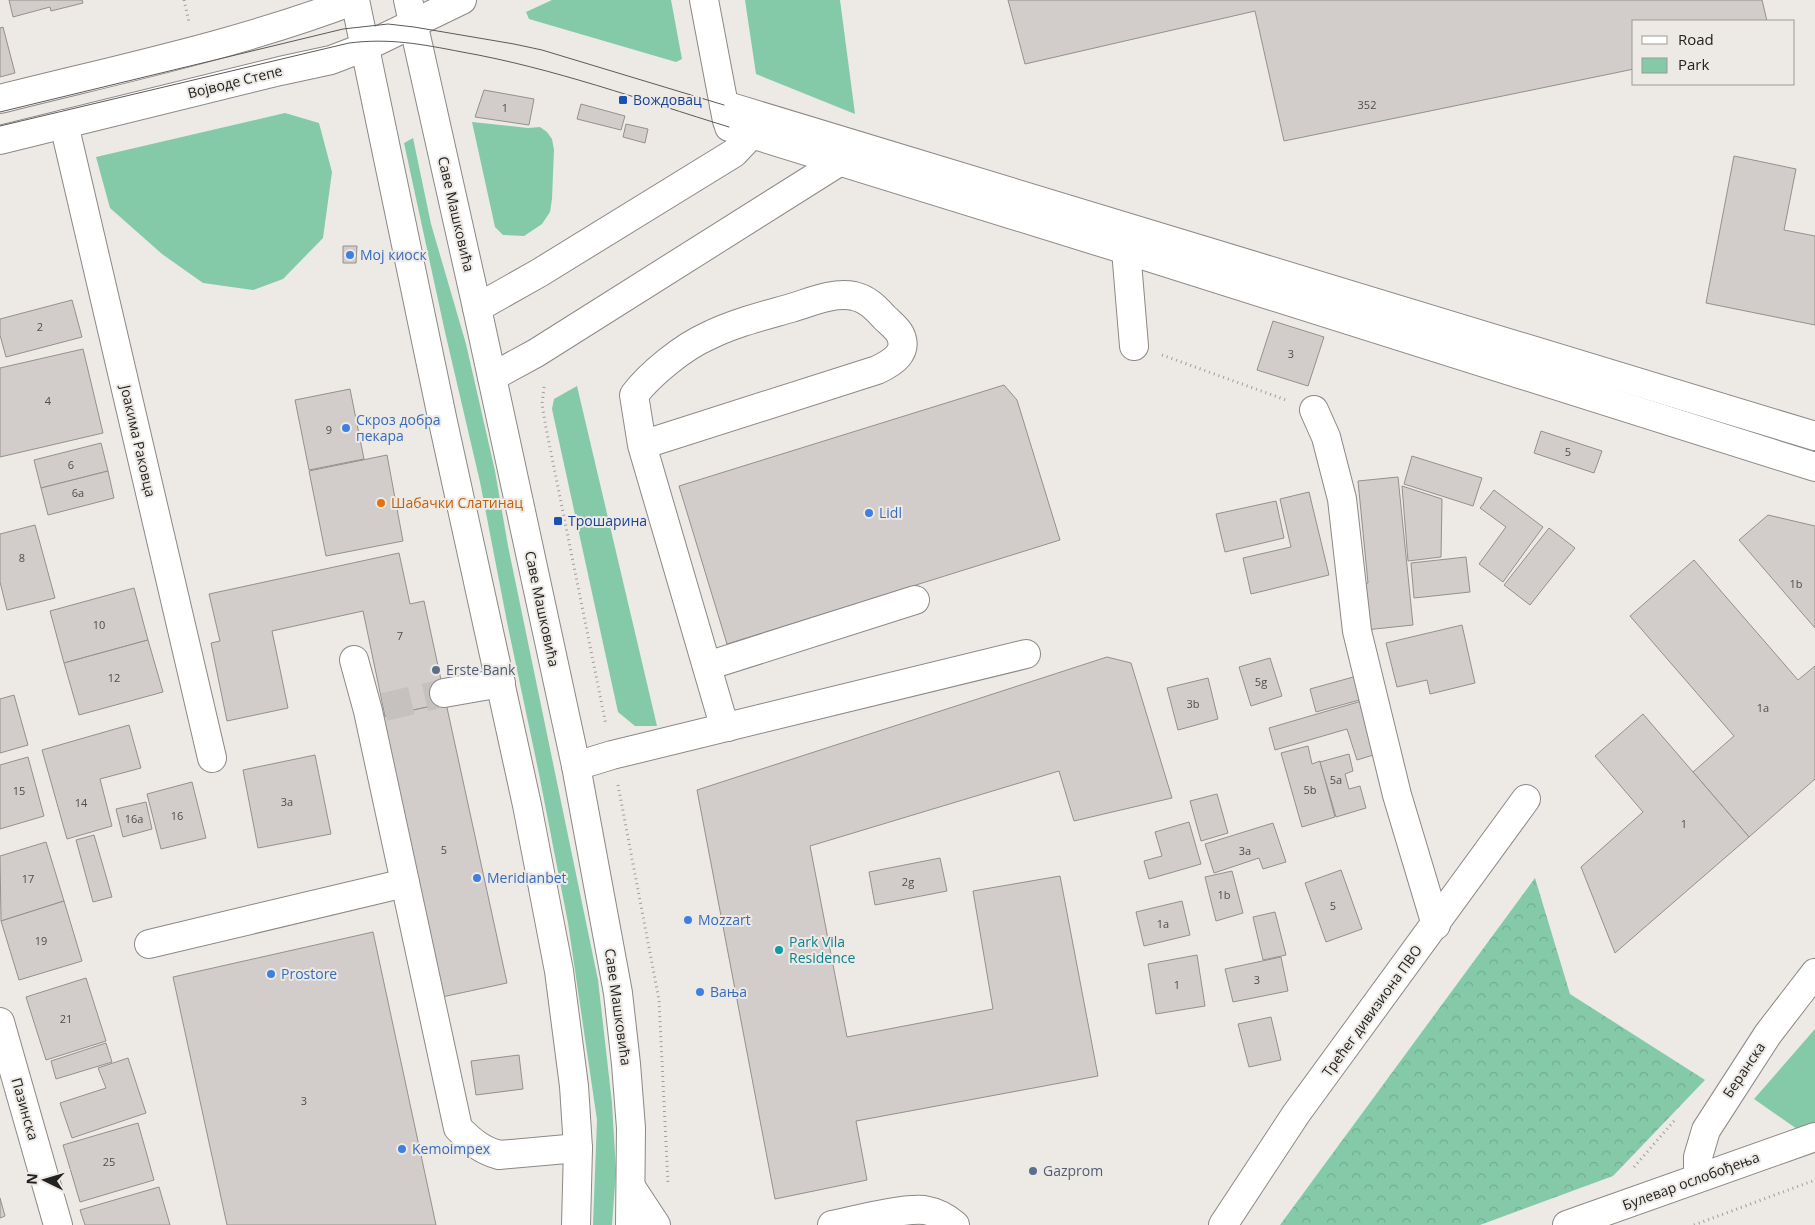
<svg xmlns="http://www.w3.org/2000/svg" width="1815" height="1225" viewBox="0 0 1815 1225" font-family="'Open Sans',sans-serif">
<defs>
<pattern id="forest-crowns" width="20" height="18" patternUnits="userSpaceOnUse" patternTransform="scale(1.25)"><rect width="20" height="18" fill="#84caa8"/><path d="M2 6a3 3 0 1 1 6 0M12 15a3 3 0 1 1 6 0" fill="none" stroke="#72ad90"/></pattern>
</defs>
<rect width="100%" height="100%" fill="#ede9e5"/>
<!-- green -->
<g fill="#84caa8">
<path d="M552,0H671L682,59L676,62L529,19L526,12Z"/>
<path d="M745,0H840L855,114L756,74Z"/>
<path d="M285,113L319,123L332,172L323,238L283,279L253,290L203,283L162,254L110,208L96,157Z"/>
<path d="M472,122L528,128L540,127L547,132L552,139L554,150L552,199L550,212L542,224L524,236L503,235L495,227Z"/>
<path d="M413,138L431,224L466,344L495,471L508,546L598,980L612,1103L616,1171L612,1225H593L597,1120L568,923L539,774L508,627L480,482L445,332L404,143Z"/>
<path d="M577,386L657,726H635L618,712L552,409L554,399Z"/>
<path d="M1815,1029V1122L1797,1129L1754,1099Z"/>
</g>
<!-- forest -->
<path fill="url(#forest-crowns)" d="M1535,878L1570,994L1705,1080L1613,1176L1480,1225H1280Z"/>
<!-- building -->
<g fill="#d2cdca" stroke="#94908d">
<path d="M9,0H82L83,3L51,11L50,7L13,17Z"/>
<path d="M1008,0H1762L1767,21H1634V69L1284,141L1255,11L1025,64Z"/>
<path d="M3,27L15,73L0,77V28Z"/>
<path d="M484,90L534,99L529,125L475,117Z"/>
<path d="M581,104L625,116L621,130L577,119Z"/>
<path d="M626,124L648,129L645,143L623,137Z"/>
<path d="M1734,156L1796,169L1784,230L1815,236V325L1706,303Z"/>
<path d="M343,246H357L356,263H343Z"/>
<path d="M72,300L82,337L6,357L0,335V319Z"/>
<path d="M1273,321L1324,337L1308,386L1257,370Z"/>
<path d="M83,349L103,433L0,457V368Z"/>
<path d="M1004,385L1017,400L1060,540L727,644L679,486Z"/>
<path d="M350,389L364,459L309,470L295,400Z"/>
<path d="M1541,431L1602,451L1594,473L1534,453Z"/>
<path d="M101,443L108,471L41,488L34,460Z"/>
<path d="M387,455L403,541L326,556L309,471Z"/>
<path d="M1412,456L1482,478L1473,506L1404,484Z"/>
<path d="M108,471L114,498L48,515L41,488Z"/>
<path d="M1398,477L1413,625L1365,630L1361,584L1368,583L1358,481Z"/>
<path d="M1402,486L1442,499L1441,557L1408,561Z"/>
<path d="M1494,490L1543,527L1503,582L1479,564L1506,527L1480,508Z"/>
<path d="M1309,492L1329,575L1251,594L1243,558L1291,547L1280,499Z"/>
<path d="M1276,501L1284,538L1225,552L1216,514Z"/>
<path d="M1768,515L1815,526V628L1739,540Z"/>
<path d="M35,525L55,598L7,610L0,582V534Z"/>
<path d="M1549,528L1575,548L1530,605L1504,585Z"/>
<path d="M399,553L410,604L424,601L446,703L385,716L363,611L272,631L288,708L227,721L211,643L220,641L209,594Z"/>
<path d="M1466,557L1470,592L1414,598L1411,563Z"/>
<path d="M1694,560L1798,680L1815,666V779L1749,837L1693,772L1734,736L1630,616Z"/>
<path d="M134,588L148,640L64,663L50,611Z"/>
<path d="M1462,625L1475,683L1430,694L1427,680L1397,687L1386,643Z"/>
<path d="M148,640L163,692L79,715L64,663Z"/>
<path d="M1107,657L1131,663L1172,798L1074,821L1059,771L810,846L847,1037L993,1009L973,891L1060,876L1098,1076L856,1121L867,1180L775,1199L697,790Z"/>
<path d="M1270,658L1282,696L1251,706L1239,667Z"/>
<path d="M1357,676L1363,699L1316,712L1310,689Z"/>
<path d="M1208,678L1218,719L1178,730L1167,688Z"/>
<path d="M14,695L28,745L0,753V699Z"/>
<path d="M1365,700L1380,753L1357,760L1347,729L1275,750L1269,728Z"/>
<path d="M446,703L507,983L442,997L381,717Z"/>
<path d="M1643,714L1749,837L1615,953L1581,867L1643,812L1595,756Z"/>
<path d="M129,725L141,768L100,779L112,826L67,839L42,750Z"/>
<path d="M1308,746L1312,764L1320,761L1335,817L1302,827L1281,753Z"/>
<path d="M1349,754L1353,771L1345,774L1349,789L1360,786L1366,808L1336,817L1320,762Z"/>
<path d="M315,755L331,834L258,848L243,770Z"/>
<path d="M28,757L44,816L0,829V765Z"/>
<path d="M192,782L206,838L161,849L147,794Z"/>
<path d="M1217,794L1228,833L1201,841L1190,801Z"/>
<path d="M146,802L152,829L123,837L116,809Z"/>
<path d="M1189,822L1201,864L1149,879L1144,861L1162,856L1155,832Z"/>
<path d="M1273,823L1286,862L1263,869L1259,858L1214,873L1205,844Z"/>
<path d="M94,835L112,897L93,902L76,840Z"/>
<path d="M46,842L64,901L1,921L0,856Z"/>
<path d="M940,858L947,891L875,905L869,872Z"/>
<path d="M1341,870L1362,929L1326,942L1305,883Z"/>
<path d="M1232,871L1243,913L1216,921L1205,877Z"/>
<path d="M64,901L82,961L19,980L1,921Z"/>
<path d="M1182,901L1190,935L1144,946L1136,912Z"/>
<path d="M1275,912L1286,955L1263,960L1253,917Z"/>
<path d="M373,932L436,1225H227L173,977Z"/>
<path d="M1197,955L1205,1006L1156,1014L1148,964Z"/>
<path d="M1281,957L1288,991L1233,1002L1225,969Z"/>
<path d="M86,978L106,1041L46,1060L26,997Z"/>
<path d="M1271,1017L1281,1060L1249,1067L1238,1024Z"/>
<path d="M106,1043L112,1062L56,1079L51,1061Z"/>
<path d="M519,1055L523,1089L476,1095L471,1061Z"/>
<path d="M128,1058L146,1113L72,1138L60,1103L106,1088L98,1068Z"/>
<path d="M138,1123L154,1180L80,1202L63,1145Z"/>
<path d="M159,1187L170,1225H85L80,1210Z"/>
<path d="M0,1198L5,1216L0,1218Z"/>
</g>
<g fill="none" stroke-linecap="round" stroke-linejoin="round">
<!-- minor-tunnel -->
<path stroke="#c5c1be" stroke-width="28" stroke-dasharray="28 14" stroke-linecap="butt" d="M384,707L444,693"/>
<!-- minor casing -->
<g stroke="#8c8885" stroke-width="30">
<g id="minor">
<path d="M704,0L727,121"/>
<path d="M365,47L462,0"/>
<path d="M724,105L1815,436"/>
<path d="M64,124L212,758"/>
<path d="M729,127L1126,250L1815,467"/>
<path d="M1126,250L1134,346"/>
<path d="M477,308L539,273L734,153L751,135"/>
<path d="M492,377L536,353L839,162"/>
<path d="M1314,410L1326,437L1342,499L1357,631L1397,795L1436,925"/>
<path d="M642,445L877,370C892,363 909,353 900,334C897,328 889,322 884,317C875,307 867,299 854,296C833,292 811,302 791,308C763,316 734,323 708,336C683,347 650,374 634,395L642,445L721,715L728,727"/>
<path d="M354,660L368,711L458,1128C471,1141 481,1150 499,1155L578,1148"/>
<path d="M707,666L915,600"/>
<path d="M444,693L501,683"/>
<path d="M576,766L612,755L1026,654"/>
<path d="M149,944L405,883"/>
<path d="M0,1022L58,1225"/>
<path d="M1698,1178V1157L1706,1130L1768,1034L1815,973"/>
<path d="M631,1187L656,1225"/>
<path d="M832,1225C856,1220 901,1208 924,1210C936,1212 946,1217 955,1225"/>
<path d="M1223,1225L1296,1114L1526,799"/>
</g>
</g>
<!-- major casing -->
<g stroke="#8c8885" stroke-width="30">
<g id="major">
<path d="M355,0L443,422L527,805L559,971L574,1086L578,1148L576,1225"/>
<path d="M408,0L477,308L576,766L618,993L626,1064L631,1128L630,1225"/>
<path d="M0,99C119,69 240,44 355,0"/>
<path d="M0,140L280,71L331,60L365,47"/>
<path d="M1567,1225L1815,1137"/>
</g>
</g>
<!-- path -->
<g stroke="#a09d9b" stroke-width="3" stroke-dasharray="1 4" stroke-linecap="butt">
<path d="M184,0L189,22"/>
<path d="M1162,355L1286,400"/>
<path d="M544,387L542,404L546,428L606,725"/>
<path d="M618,785L659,1000L668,1184"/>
<path d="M1634,1167L1674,1121"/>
<path d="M1694,1225L1815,1180"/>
</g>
<!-- minor -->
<use href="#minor" stroke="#fff" stroke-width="28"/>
<!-- major -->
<use href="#major" stroke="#fff" stroke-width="28"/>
<!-- tram -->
<g stroke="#5c5a58" stroke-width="1">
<path d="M0,112L343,29L388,24L414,27L514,44L542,50L724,105"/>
<path d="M0,126L349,43C390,38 421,44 462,52C553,68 641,100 729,127"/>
</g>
</g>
<!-- markers -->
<g fill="#1a4fb4" stroke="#ede9e5" stroke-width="2">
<rect x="618" y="95" width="10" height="10" rx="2.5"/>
<rect x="553" y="516" width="10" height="10" rx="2.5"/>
</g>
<g fill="#3f7fe0" stroke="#ede9e5" stroke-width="2">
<circle cx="350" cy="255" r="5"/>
<circle cx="346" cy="428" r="5"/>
<circle cx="869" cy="513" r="5"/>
<circle cx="477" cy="878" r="5"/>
<circle cx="688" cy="920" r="5"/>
<circle cx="271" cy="974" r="5"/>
<circle cx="700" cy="992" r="5"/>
<circle cx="402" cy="1149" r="5"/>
</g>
<circle fill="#e8710a" stroke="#ede9e5" stroke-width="2" cx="381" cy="503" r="5"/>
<g fill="#5c6f8a" stroke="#ede9e5" stroke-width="2">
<circle cx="436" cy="670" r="5"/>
<circle cx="1033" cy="1171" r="5"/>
</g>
<circle fill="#0f9aa8" stroke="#ede9e5" stroke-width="2" cx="779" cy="950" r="5"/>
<g text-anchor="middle" stroke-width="4" stroke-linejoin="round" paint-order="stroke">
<!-- number labels -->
<g font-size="11" fill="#4f4d4b">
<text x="1367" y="109">352</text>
<text x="505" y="112">1</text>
<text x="40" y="331">2</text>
<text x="1291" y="358">3</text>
<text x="48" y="405">4</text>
<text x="329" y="434">9</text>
<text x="1568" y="456">5</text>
<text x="71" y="469">6</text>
<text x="78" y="497">6a</text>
<text x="22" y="562">8</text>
<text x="1796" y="588">1b</text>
<text x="99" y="629">10</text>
<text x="400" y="640">7</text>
<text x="114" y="682">12</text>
<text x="1261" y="686">5g</text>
<text x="1193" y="708">3b</text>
<text x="1763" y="712">1a</text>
<text x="1336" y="784">5a</text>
<text x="1310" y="794">5b</text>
<text x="19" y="795">15</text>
<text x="287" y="806">3a</text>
<text x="81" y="807">14</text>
<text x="177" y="820">16</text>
<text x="134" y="823">16a</text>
<text x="1684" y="828">1</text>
<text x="444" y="854">5</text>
<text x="1245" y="855">3a</text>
<text x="28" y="883">17</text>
<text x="908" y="886">2g</text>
<text x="1224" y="899">1b</text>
<text x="1333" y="910">5</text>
<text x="1163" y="928">1a</text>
<text x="41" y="945">19</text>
<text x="1257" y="984">3</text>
<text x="1177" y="989">1</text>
<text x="66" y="1023">21</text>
<text x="304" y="1105">3</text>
<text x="109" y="1166">25</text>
</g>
<!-- street labels -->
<g font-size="14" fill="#232221" stroke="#ede9e5">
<text transform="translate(235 82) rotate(-14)" y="5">Војводе Степе</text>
<text transform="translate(456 214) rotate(77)" y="5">Саве Машковића</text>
<text transform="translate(138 441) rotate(77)" y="5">Јоакима Раковца</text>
<text transform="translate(542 609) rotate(78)" y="5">Саве Машковића</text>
<text transform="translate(618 1007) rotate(82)" y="5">Саве Машковића</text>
<text transform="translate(1372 1011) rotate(-54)" y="5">Трећег дивизиона ПВО</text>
<text transform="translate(1744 1070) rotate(-56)" y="5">Беранска</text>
<text transform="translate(25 1109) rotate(74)" y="5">Пазинска</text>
<text transform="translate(1691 1181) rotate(-20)" y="5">Булевар ослобођења</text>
</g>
<!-- transit labels -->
<g font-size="14" fill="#164399" stroke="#ede9e5" text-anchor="start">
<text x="633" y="105">Вождовац</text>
<text x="568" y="526">Трошарина</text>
</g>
<!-- shop labels -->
<g font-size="14" fill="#366cbe" stroke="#ede9e5" text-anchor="start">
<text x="360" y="260">Мој киоск</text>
<text x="356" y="425">Скроз добра<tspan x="356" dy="16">пекара</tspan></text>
<text x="879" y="518">Lidl</text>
<text x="487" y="883">Meridianbet</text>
<text x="698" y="925">Mozzart</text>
<text x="281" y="979">Prostore</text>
<text x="710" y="997">Вања</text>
<text x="412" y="1154">Kemoimpex</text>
</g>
<!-- food labels -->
<g font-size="14" fill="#c56008" stroke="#ede9e5" text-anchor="start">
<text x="391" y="508">Шабачки Слатинац</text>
</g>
<!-- service labels -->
<g font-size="14" fill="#4e5e75" stroke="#ede9e5" text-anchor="start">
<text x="446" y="675">Erste Bank</text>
<text x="1043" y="1176">Gazprom</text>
</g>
<!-- culture labels -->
<g font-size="14" fill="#0d838f" stroke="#ede9e5" text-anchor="start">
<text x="789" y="947">Park Vila<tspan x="789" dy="16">Residence</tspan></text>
</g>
</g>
<!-- legend -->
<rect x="1632" y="20" width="162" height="65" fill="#ede9e5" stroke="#9c9997"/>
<rect x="1642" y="36" width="25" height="8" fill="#ffffff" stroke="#9c9997"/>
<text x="1678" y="45" font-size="15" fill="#232221">Road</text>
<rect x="1642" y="58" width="25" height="15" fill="#84caa8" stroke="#9c9997"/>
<text x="1678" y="70" font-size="15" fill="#232221">Park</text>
<!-- north arrow -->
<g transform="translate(45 1180) rotate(275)" stroke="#ede9e5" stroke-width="4" paint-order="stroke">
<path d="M0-4L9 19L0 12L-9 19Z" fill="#232221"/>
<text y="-8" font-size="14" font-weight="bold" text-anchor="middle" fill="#232221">N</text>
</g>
</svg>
